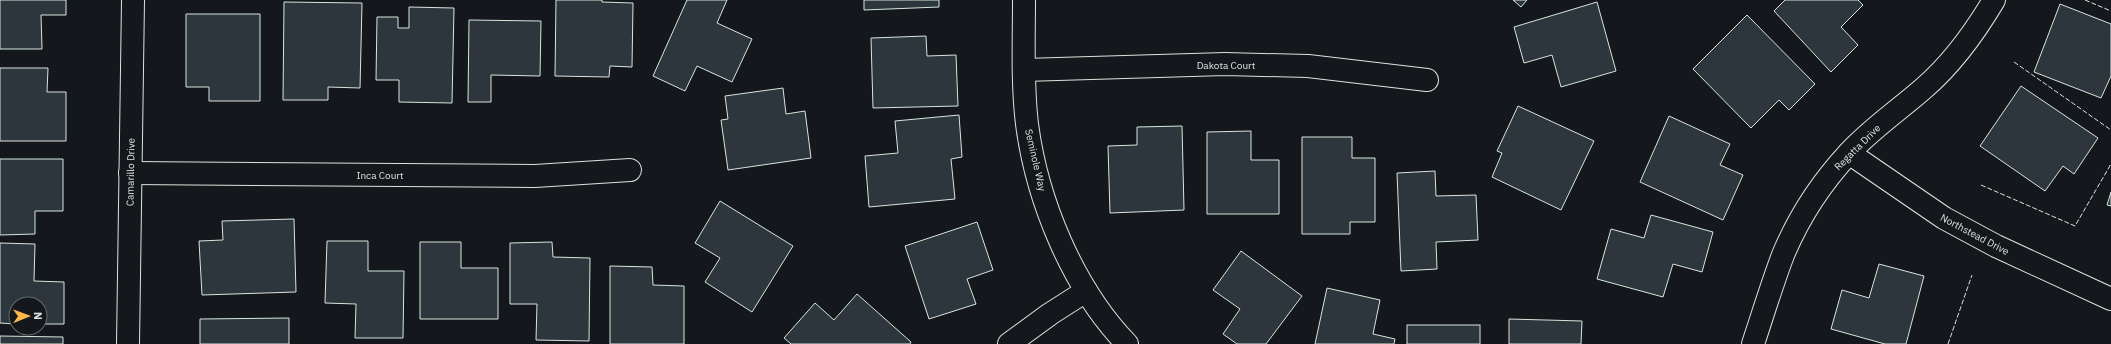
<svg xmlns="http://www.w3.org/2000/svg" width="2111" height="344" viewBox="0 0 2111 344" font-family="'IBM Plex Sans',sans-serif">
<rect width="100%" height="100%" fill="#14181c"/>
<!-- building -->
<g fill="#2c363c" stroke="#d8e6dc">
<path d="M0,0H66V15H41L42,49H0Z"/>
<path d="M556,0H602V2L633,3L632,67L610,66L609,77L555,76Z"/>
<path d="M687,0H727L717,23L752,39L732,82L697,66L685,91L653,76Z"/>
<path d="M864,0H939V7L864,10Z"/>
<path d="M1513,0H1527L1521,7Z"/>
<path d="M1785,0H1858L1863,5L1841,27L1858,45L1831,72L1774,11Z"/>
<path d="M284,2L362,3L360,88L328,87V100H283Z"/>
<path d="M1597,2L1616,71L1561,87L1552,55L1524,63L1514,27Z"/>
<path d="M2060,4L2111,24V76L2101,98L2034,72Z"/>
<path d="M409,7L454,8L452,103L399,102V80H376L377,17H398V28H409Z"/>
<path d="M186,14H260V101H209V87H186Z"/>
<path d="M1747,15L1815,84L1789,110L1779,100L1751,128L1693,69Z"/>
<path d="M469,20L541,21L540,76L491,75V102H468Z"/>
<path d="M926,36L927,56L956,55L958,106L873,108L871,38Z"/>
<path d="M0,68H48L47,92H66V141H0Z"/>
<path d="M2021,86L2098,138L2074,174L2063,166L2045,191L1980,146Z"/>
<path d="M783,88L786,114L805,111L811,158L728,170L721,120L728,119L725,96Z"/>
<path d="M1518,106L1594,141L1561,210L1492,177L1502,153L1497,151Z"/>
<path d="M959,115L962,157L951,159L955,199L869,207L865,156L898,153L895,121Z"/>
<path d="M1669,116L1730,144L1720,165L1743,175L1723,220L1640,182Z"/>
<path d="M1182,126L1184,210L1110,213L1108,146L1137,145V127Z"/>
<path d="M1251,131V160H1279V214H1207V132Z"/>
<path d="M1302,137H1352V158H1375V222H1350V234H1302Z"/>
<path d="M0,159H63V211H35V234L0,235Z"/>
<path d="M1435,171L1436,196L1476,195L1478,240L1436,242L1437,269L1401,271L1397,173Z"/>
<path d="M2111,192V206L2107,205Z"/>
<path d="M720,201L793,246L752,312L705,282L720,258L695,243Z"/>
<path d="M1651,215L1713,232L1702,272L1673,264L1663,297L1597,279L1611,229L1644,238Z"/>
<path d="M294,219L296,292L202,295L199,241L223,240L222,221Z"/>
<path d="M977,222L993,270L967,279L976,304L929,319L905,246Z"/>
<path d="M327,241H368V271H404L403,338H355L356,304L325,303Z"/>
<path d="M420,242H461V268H498V319H420Z"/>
<path d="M552,242L553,257L590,258L589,341L536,340L537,304H510V243Z"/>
<path d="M0,243L35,244L34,281L64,282V324H40V304H16V324L0,323Z"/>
<path d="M1241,251L1302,296L1266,344H1237L1223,334L1240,309L1213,290Z"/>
<path d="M1879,264L1924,276L1906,344H1885L1831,329L1842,290L1869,298Z"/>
<path d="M610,266L652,267L653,285L684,286V344H610Z"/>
<path d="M1327,288L1380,300L1373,334L1395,339L1394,344H1315Z"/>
<path d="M857,294L911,342L910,344H791L784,338L815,303L834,320Z"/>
<path d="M289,318V344H200V319Z"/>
<path d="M1509,319L1582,321L1581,344H1509Z"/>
<rect x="1407" y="325" width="73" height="19"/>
<path d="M0,336L63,337V344H0Z"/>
</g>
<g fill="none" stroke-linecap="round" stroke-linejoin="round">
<!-- minor casing -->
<g stroke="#d8e6dc" stroke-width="24">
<g id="minor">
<path d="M1024,0C1024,41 1022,83 1027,124C1037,201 1073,288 1127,344"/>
<path d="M1024,70L1225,64L1308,66L1427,80"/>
<path d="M1849,153L1944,218L1996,246L2111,299"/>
<path d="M130,173L535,176L630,170"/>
<path d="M128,344L133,0"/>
<path d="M1009,344L1050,314L1086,291"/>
<path d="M1753,344C1763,314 1772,284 1783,255C1798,219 1822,182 1849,153C1871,129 1899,110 1924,88C1953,63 1975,32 1994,0"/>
</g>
</g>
<!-- minor -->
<use href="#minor" stroke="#14181c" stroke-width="22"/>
<!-- fence -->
<g stroke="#d8e6dc" stroke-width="1" stroke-dasharray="5 2" stroke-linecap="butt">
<path d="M2085,0L2111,11"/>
<path d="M2014,62L2111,130"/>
<path d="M1981,185L2075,226L2111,164"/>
<path d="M1948,344L1972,275"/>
</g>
</g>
<g text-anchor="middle" stroke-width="3" stroke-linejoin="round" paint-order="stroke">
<!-- street labels -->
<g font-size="10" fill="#d8e6dc" stroke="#14181c">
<text x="1226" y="69">Dakota Court</text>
<text transform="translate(1857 147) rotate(-45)" y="4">Regatta Drive</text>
<text transform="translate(1036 160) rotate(77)" y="4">Seminole Way</text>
<text transform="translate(130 172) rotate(-89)" y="4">Camarillo Drive</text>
<text x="380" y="179">Inca Court</text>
<text transform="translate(1975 234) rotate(28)" y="4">Northstead Drive</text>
</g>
</g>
<!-- north arrow -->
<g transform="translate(28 316) rotate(89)"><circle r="19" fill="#14181c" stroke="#626a69"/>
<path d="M0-3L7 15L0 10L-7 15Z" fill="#ffb74d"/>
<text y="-6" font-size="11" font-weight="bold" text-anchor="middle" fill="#d8e6dc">N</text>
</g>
</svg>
